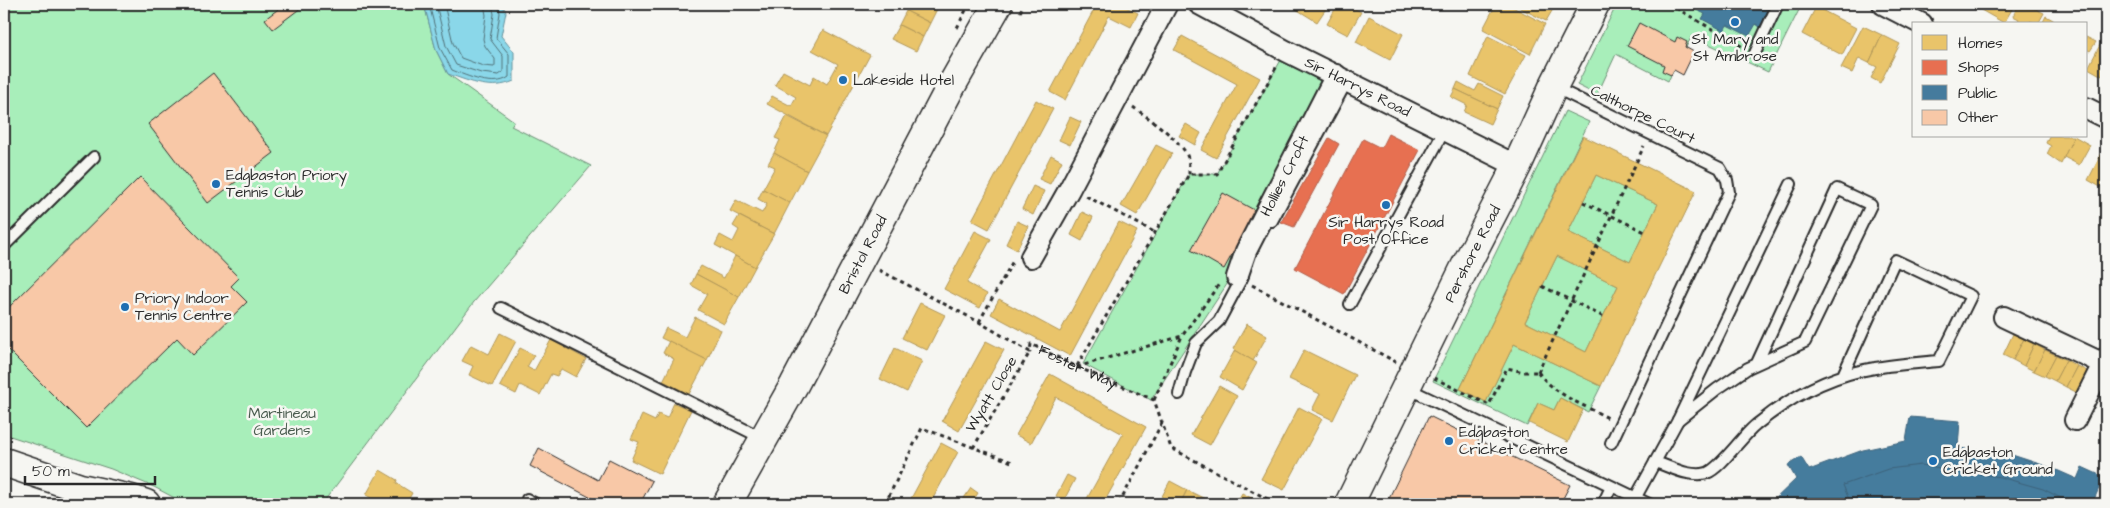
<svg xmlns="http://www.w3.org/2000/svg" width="2110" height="508" viewBox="0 0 2110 508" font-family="'Architects Daughter',sans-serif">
<rect width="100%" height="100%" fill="#f6f6f2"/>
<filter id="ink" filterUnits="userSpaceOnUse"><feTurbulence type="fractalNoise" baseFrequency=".02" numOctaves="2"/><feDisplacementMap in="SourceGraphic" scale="10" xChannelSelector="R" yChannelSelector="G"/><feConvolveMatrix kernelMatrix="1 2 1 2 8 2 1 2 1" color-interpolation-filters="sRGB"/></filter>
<g filter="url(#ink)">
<!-- green -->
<g fill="#a8eeba" stroke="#6a8c72">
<path d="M4,4H424L436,50L448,74L514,121L511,126L591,166L474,302L322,504H186L154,487L111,469L4,434Z"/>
<path d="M1617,4H1802L1768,72L1692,36L1668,81L1616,54L1597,95L1577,85Z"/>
<path d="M1281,60L1332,84L1233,275L1151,400L1083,364L1189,174H1217Z"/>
<path d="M1565,111L1589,122L1460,389L1486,402L1514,344L1601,386L1588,412L1560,398L1554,410L1538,403L1527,426L1433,381Z"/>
<path d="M1596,175L1658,204L1630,262L1568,232Z"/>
<path d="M1557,256L1618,286L1586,352L1525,322Z"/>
</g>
<!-- water -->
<path fill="#8ad7e9" stroke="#64929d" d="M424,4H502L506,12L501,36L514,52V81C491,91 472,82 448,74L436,50Z"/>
<!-- homes -->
<g fill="#e9c46a" stroke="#b09657" fill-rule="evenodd">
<path d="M909,4H928L937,9L930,23L906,11Z"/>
<path d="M1097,4H1120L1138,13L1131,27L1109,16L1065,100L1050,92Z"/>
<path d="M1299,4H1329L1317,22L1296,9Z"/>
<path d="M1338,4H1345L1361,12L1348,35L1327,24Z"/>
<path d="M1496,4H1507L1545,24L1530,54L1483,29Z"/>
<path d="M1512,4H1556L1546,21Z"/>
<path d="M1985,4H2015L2004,23L1981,10Z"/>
<path d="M2019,4H2030L2029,6L2044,13L2038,24L2030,21L2029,24H2016L2019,19L2013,16Z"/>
<path d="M1816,7L1856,28L1842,55L1802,34Z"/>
<path d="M906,11L930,23L923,37L899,25Z"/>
<path d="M1369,16L1403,34L1390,60L1356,42Z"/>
<path d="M2046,16L2060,24H2042Z"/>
<path d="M899,25L923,37L916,51L891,39Z"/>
<path d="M1863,26L1882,35L1869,63L1859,58L1852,73L1841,68Z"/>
<path d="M823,30L870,55L826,136L767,104L772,96L791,106L796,97L775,85L783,71L810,85L814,76L827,84L838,64L812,50Z"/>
<path d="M1882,35L1900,44L1880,83L1871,78L1877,67L1869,63Z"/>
<path d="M1182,36L1260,78L1216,158L1201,150L1237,84L1174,50Z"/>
<path d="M1488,36L1526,55L1505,94L1470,76Z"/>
<path d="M2086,37L2096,42L2090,51L2086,49Z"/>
<path d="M2101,43L2106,46V73L2104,77L2088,68Z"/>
<path d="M1458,82L1475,91L1479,84L1503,96L1497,109L1455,89Z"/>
<path d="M1455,89L1497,109L1490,124L1464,112L1467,105L1451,97Z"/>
<path d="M1036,100L1053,109L989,229L972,220Z"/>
<path d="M787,116L826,136L807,171L774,153L780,140L775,138Z"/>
<path d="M1070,117L1081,122L1070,145L1059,140Z"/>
<path d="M1186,124L1201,133L1195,145L1179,136Z"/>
<path d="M1583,136L1696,191L1601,386L1514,344L1486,402L1460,389ZM1596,175L1658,204L1630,262L1568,232ZM1557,256L1618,286L1586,352L1525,322Z"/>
<path d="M2049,136H2074L2061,164L2047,154L2051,146L2046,143Z"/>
<path d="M2074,136L2090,145L2079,165L2064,157Z"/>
<path d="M1156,145L1172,153L1137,215L1121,206Z"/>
<path d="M2103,151L2106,152V190L2088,180Z"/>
<path d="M774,153L807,171L790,203L763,189L775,167L768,164Z"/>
<path d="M1051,155L1062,161L1050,184L1039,179Z"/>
<path d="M1033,186L1044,191L1033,215L1022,209Z"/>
<path d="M763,189L790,203L774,234L730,211L736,200L762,213L767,204L758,199Z"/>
<path d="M1082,212L1093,217L1082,241L1071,235Z"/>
<path d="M739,216L774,234L755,267L715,245L720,235L733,242L739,230L733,226Z"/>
<path d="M1017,221L1028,226L1017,250L1006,244Z"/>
<path d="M1119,222L1137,231L1070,356L991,314L999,299L1060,332Z"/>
<path d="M975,231L991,239L967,283L987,294L980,308L944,289Z"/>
<path d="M735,256L755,267L739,297L696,274L701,266L724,278Z"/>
<path d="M696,274L739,297L724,324L698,310L707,294L691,285Z"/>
<path d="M920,303L945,315L927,350L902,338Z"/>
<path d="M695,317L721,330L707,360L661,338L666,328L685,337Z"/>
<path d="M1247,324L1267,336L1253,361L1233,349Z"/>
<path d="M500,333L516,341L492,386L469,375L473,366L462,361L471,345L489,354Z"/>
<path d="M2013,334L2024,339L2013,360L2003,355Z"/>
<path d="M2024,339L2034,344L2024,366L2013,360Z"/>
<path d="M551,340L586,359L576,377L561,369L557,376L551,374L540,395L520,385L516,394L500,386L520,348L534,355L527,367L534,371Z"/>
<path d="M669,341L707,360L689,394L663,381L674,359L663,353Z"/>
<path d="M986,341L1004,350L959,431L942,421Z"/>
<path d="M2034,344L2045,350L2034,371L2024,366Z"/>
<path d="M895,348L922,361L907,392L880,379Z"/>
<path d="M1235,350L1257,363L1242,390L1220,377Z"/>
<path d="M1304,350L1355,375L1333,420L1312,410L1320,394L1289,379Z"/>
<path d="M2045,350L2056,355L2045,376L2034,371Z"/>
<path d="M2056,355L2066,360L2055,381L2045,376Z"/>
<path d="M2066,360L2077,366L2066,387L2055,381Z"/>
<path d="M2077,366L2087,371L2076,392L2066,387Z"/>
<path d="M1050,374L1146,427L1103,504H1084L1123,434L1056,397L1031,443L1016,435Z"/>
<path d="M1219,386L1237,396L1210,445L1191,435Z"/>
<path d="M1560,398L1583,410L1568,442L1529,423L1538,403L1554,410Z"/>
<path d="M674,403L691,410L660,474L631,460L639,442L631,439L642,415L655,421L658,414L667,418Z"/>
<path d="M1299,407L1322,419L1284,490L1261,479Z"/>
<path d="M941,443L958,452L930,504H908Z"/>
<path d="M380,470L397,480L396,483L412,493L406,504H398L389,499L386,504H382L366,495Z"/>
<path d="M1067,475L1075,479L1064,500L1056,496Z"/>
<path d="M1170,481L1187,490L1180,504H1158Z"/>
<path d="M971,488L978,493L971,504H960Z"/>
<path d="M1187,490L1205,499L1202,504H1180Z"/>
<path d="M1242,493L1259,502L1258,504H1236Z"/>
</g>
<!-- shops -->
<g fill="#e76f51" stroke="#af5b46">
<path d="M1388,134L1420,150L1344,294L1295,268L1363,139L1381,148Z"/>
<path d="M1329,138L1339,144L1294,227L1281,222Z"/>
</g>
<!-- public -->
<g fill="#457b9d" stroke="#3d637b">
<path d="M1684,4H1766L1764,7L1769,10L1760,27L1756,24L1749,36L1727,25L1724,31L1702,19L1705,14Z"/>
<path d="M1910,417L1960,421L1958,448L2006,453L2052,468L2077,479L2082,467L2104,477L2092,504H1770L1796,479L1788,465L1801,457L1809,470L1863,450L1906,441Z"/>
<path d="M1921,465L2000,477L2043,489L2073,504H1846L1850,502L1843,485L1888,469Z"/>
</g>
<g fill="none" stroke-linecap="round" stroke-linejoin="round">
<!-- shore -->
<g stroke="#517077" stroke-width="1">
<path d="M429,4L440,48L452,70C467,76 494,88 509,77V54L496,38L500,13L498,4"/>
<path d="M436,4L446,46L456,65L481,73L499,75L503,72V56L490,39L494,14L492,4"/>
<path d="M444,4L453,43L461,58L483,66L494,67L495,65V59L485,46L483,39L486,15L484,4"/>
</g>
</g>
<!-- building -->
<g fill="#f8c8a7" stroke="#2b2b2b">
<path d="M285,4H299L302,7L273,29L265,19Z"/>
<path d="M1639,23L1675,42L1677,37L1687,42L1685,47L1694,52L1683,75L1674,70L1671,75L1662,71L1664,65L1627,46Z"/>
<path d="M213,73L274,153L208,203L148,124Z"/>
<path d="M140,177L239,278L231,286L247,302L193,355L177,338L86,428L4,346V312Z"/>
<path d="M1223,193L1256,211L1224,269L1191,250Z"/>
<path d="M1429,416L1570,485L1560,504H1386Z"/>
<path d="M539,448L598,480L609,459L652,481L640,504H603L530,466Z"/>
</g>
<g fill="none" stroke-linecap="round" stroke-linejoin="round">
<!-- lane casing -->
<g stroke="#2b2b2b" stroke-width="14">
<g id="lane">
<path d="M1755,53L1778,4"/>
<path d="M1554,87L1720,168L1727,180L1729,192L1611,443"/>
<path d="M1272,221L1347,81"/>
<path d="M4,246L94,157"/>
<path d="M1350,304L1444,131"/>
<path d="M501,308L762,438"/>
<path d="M1407,388L1649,504"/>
<path d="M1179,394L1185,372L1196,343L1219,321L1243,276"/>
<path d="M1678,420L1717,389L1748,368L1805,342L1871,205L1837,189L1757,363"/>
<path d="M1655,462L1678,420L1791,184"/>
<path d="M527,499L536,504"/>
<path d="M1603,504L1611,487"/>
<path d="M1632,504L1655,462C1671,467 1690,478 1707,473C1721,468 1742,436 1756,425C1790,397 1830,375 1875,368C1896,364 1918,363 1939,361L1971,296L1895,260L1843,375"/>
</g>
</g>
<!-- street casing -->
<g stroke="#2b2b2b" stroke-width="24">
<g id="street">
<path id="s2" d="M1199,4L1286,51L1517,166"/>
<path d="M1883,4L1922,24"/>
<path d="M2086,108L2106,118"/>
<path d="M1031,257L1070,188L1167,4"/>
<path id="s3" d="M1237,277L1246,251L1336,75"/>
<path d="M2004,317L2106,365"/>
<path d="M2075,420L2106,358"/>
</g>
</g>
<!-- secondary casing -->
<g stroke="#2b2b2b" stroke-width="31">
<path id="secondary" d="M4,462L80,488L131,499L146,504"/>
</g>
<!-- primary casing -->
<g stroke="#2b2b2b" stroke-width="31">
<g id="primary">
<path id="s4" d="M1349,504L1465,267L1517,166L1553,87L1595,4"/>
</g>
</g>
<!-- highway casing -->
<g stroke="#2b2b2b" stroke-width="31">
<g id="highway">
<path id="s5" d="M727,504L794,385L949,90L998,4"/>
</g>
</g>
<!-- path -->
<g stroke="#2b2b2b" stroke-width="3" stroke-dasharray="4 4" stroke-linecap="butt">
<path d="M1669,4L1743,47"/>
<path d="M1020,12L1024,4"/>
<path d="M957,28L969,4"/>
<path d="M1133,107C1147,117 1184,142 1188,158C1189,163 1189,169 1189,174"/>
<path d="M1086,196L1156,233"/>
<path d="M1583,202L1645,232"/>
<path id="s1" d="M879,270L979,322L1030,352L1031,344L1077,367L1154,400L1171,448L1277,504"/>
<path d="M1252,285L1396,362"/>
<path d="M1542,286L1604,317"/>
<path d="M979,322L1013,261"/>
<path d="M1077,366L1189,174H1217L1277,66"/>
<path d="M1077,367L1182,336"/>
<path d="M1538,372L1644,146"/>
<path d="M1538,372C1556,396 1584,405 1610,419"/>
<path d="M1434,378L1489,405L1507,368L1524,372H1538"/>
<path d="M1154,400L1182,336L1220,283"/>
<path d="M973,448L1030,352"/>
<path d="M885,504L922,428L1012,462"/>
<path d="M1119,504L1163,421"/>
</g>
<!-- lane -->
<use href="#lane" stroke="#f6f6f2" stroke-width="10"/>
<!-- street -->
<use href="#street" stroke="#f6f6f2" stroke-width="20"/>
<!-- secondary -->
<use href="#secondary" stroke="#f6f6f2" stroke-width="28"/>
<!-- primary -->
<use href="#primary" stroke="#f6f6f2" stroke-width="28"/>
<!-- highway -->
<use href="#highway" stroke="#f6f6f2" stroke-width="28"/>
</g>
</g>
<!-- markers -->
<g fill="#1f6fb2" stroke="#f6f6f2" stroke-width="2">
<circle cx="1735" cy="22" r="5"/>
<circle cx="843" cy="80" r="5"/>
<circle cx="216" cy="184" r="5"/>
<circle cx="1386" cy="205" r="5"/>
<circle cx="125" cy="307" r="5"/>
<circle cx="1449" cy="441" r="5"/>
<circle cx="1933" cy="461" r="5"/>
</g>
<g text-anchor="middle" stroke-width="5" stroke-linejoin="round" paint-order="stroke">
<!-- poi labels -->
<g font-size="15" fill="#2b2b2b" stroke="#f6f6f2" text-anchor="start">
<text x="1735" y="44" text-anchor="middle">St Mary and<tspan x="1735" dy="17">St Ambrose</tspan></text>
<text x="853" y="85">Lakeside Hotel</text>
<text x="226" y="180">Edgbaston Priory<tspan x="226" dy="17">Tennis Club</tspan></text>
<text x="1386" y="227" text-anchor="middle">Sir Harrys Road<tspan x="1386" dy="17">Post Office</tspan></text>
<text x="135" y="303">Priory Indoor<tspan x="135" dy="17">Tennis Centre</tspan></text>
<text x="1459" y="437">Edgbaston<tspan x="1459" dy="17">Cricket Centre</tspan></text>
<text x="1943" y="457">Edgbaston<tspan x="1943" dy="17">Cricket Ground</tspan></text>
</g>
<!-- street labels -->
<g font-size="15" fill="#2b2b2b" stroke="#f6f6f2">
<text dy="5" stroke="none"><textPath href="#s2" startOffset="179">Sir Harrys Road</textPath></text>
<text transform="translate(1643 114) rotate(26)" y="5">Calthorpe Court</text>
<text dy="5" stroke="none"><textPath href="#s3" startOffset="112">Hollies Croft</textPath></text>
<text dy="5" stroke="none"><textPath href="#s5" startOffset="284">Bristol Road</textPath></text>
<text dy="5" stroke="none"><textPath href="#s4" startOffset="279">Pershore Road</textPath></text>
<text dy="5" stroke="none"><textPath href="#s1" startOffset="232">Foster Way</textPath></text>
<text transform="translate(991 394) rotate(-59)" y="5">Wyatt Close</text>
</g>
<!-- park labels -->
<g font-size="15" fill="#4a5c4f" stroke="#f6f6f2">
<text x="282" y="418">Martineau<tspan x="282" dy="17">Gardens</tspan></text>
</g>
</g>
<!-- margin -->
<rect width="2110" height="508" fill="none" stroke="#f6f6f2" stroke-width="20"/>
<rect x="10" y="10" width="2090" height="488" fill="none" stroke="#2b2b2b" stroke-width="2" filter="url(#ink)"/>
<!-- legend -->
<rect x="1912" y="22" width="175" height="115" fill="#f6f6f2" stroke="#a5a5a2"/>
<rect x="1922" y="35" width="25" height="15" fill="#e9c46a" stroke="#a5a5a2"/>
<text x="1958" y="48" font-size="15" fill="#2b2b2b">Homes</text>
<rect x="1922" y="60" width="25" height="15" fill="#e76f51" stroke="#a5a5a2"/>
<text x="1958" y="72" font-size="15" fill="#2b2b2b">Shops</text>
<rect x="1922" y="85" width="25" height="15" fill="#457b9d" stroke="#a5a5a2"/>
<text x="1958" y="98" font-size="15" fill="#2b2b2b">Public</text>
<rect x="1922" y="110" width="25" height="15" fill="#f8c8a7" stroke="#a5a5a2"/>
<text x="1958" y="122" font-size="15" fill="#2b2b2b">Other</text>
<!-- scale -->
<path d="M25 476v8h130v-8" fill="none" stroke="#2b2b2b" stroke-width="2.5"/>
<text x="32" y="476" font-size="15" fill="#2b2b2b" stroke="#f6f6f2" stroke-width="4" paint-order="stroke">50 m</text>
</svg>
